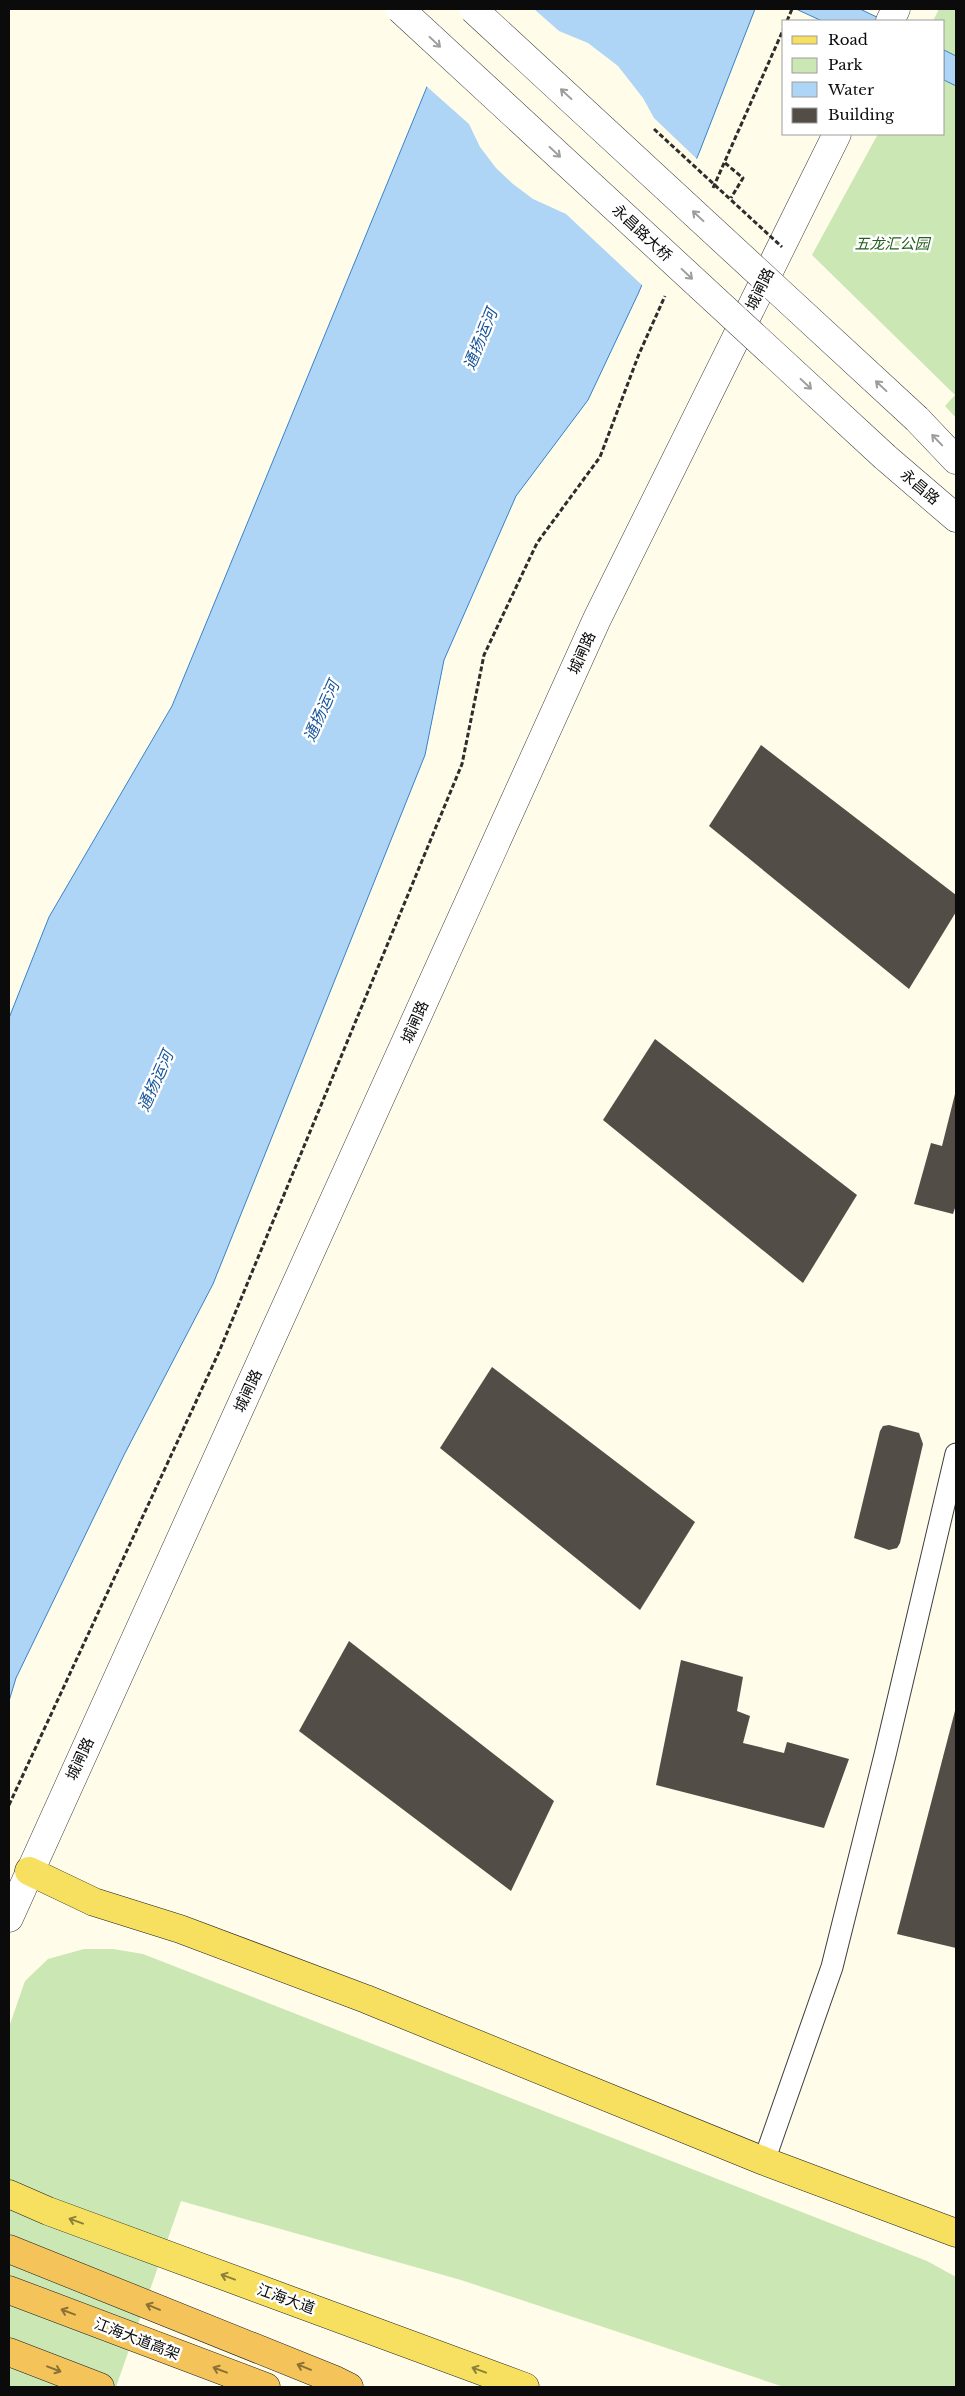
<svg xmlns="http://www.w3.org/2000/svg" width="965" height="2396" viewBox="0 0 965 2396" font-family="'Libre Baskerville','Noto Sans SC',serif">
<rect width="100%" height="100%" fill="#fffce9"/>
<!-- green -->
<g fill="#cae7b4">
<path d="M939,9H956V418L945,406L955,395L812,255L878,134H944V21H933Z"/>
<path d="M84,1949H113L143,1954L927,2261L956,2277V2387H784L461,2280L181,2201L116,2387H9V2027L25,1981L48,1959Z"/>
</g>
<!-- water -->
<g fill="#aed5f5" stroke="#3683cb">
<path d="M459,9H755L699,153L638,294L588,400L516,496L444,660L425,755L213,1284L124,1455L16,1678L9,1701V1018L49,917L172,706Z"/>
<path d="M796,9H860L885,21H822Z"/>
<path d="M944,50L956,56V86L944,80Z"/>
</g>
<!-- pier -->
<path fill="#fffce9" d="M456,9H534L559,31L588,43L618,66L643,98L654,118L699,161L644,287L566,214L533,199L513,184L496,168L480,147L469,124L425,85Z"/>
<!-- building -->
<g fill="#534d47">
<path d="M761,745L956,895V912L909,989L709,826Z"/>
<path d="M655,1039L857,1195L803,1283L603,1120Z"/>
<path d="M956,1090V1205L953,1214L914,1204L931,1143L942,1146Z"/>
<path d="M492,1367L695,1522L640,1610L440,1448Z"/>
<path d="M889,1425L919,1433L923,1444L900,1543L897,1548L889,1550L854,1538L880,1431L883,1426Z"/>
<path d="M349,1641L554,1801L511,1891L299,1731Z"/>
<path d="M681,1660L743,1677L737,1711L750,1716L743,1743L784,1753L787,1742L849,1759L824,1828L656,1785Z"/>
<path d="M956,1707V1948L897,1934Z"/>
</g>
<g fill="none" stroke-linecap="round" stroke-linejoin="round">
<!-- service casing -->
<g stroke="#3e3e3e" stroke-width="23">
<path id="service" d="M764,2161L832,1967L885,1755L956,1454"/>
</g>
<!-- tertiary casing -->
<g stroke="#3e3e3e" stroke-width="29">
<g id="tertiary">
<path d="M890,21L896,9"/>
<path d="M917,419L956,460"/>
<path d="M885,457L956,518"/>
<path d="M9,1918L597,619L837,134"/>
</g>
</g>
<!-- primary casing -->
<g stroke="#1c1c1c" stroke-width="29">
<g id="primary">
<path d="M29,1871L94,1902L180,1929L366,1999L764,2161L956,2233"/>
<path d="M9,2194L48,2211L525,2387"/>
</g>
</g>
<!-- trunk casing -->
<g stroke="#1c1c1c" stroke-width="29">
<g id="trunk">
<path d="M9,2249L335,2380L349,2387"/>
<path d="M9,2290L266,2387"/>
<path d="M9,2352L100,2387"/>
</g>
</g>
<!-- path -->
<g stroke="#2d2d2d" stroke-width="3" stroke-dasharray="5 2.5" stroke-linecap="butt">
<path d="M787,21L792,9"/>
<path d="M725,163L743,178L731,198"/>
<path d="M713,188L784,28"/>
<path d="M9,1805L219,1352L462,764L484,655L537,543L600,457L639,354L665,296"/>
</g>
<!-- service -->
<use href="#service" stroke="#fff" stroke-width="21"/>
<!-- tertiary -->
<use href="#tertiary" stroke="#fff" stroke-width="28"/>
<!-- primary -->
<use href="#primary" stroke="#f7df60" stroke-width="28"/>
<!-- trunk -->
<use href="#trunk" stroke="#f4c45a" stroke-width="28"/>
<!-- tertiary-bridge casing -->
<g stroke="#3e3e3e" stroke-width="29" stroke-linecap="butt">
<g id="tertiary-bridge">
<path d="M400,9L885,457"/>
<path d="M473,9L917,419"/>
</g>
</g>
<!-- path-bridge -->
<path stroke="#2d2d2d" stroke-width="3" stroke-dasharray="5 2.5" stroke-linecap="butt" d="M654,129L782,247"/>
<!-- tertiary-bridge -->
<use href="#tertiary-bridge" stroke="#fff" stroke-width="28"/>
</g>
<!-- one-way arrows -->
<defs><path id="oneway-shaft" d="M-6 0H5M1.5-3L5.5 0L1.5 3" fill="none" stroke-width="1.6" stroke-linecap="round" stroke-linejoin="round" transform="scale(1.25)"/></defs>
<g stroke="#9d9d9d">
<use href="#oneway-shaft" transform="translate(435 42) rotate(43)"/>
<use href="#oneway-shaft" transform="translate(566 94) rotate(-137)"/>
<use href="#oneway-shaft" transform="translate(555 152) rotate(43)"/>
<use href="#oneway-shaft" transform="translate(698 216) rotate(-137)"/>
<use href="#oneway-shaft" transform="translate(687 274) rotate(43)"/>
<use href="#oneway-shaft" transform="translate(806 384) rotate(43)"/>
<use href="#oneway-shaft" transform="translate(881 386) rotate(-137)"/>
<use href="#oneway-shaft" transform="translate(937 440) rotate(-134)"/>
</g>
<g stroke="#8d803a">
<use href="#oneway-shaft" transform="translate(76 2221) rotate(-160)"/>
<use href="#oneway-shaft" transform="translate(228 2277) rotate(-160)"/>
<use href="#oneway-shaft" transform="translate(479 2370) rotate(-160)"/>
</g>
<g stroke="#8b7136">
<use href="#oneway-shaft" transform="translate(153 2307) rotate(-158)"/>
<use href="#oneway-shaft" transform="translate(68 2312) rotate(-159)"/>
<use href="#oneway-shaft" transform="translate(304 2367) rotate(-158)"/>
<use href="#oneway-shaft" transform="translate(54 2369) rotate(21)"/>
<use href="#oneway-shaft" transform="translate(220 2370) rotate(-159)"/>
</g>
<g text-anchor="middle" stroke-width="5" stroke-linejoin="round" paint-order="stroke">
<!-- street labels -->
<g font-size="15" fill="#0b0b0b" stroke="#fff">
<text transform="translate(642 233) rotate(43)" y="5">永昌路大桥</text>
<text transform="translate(760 289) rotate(-64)" y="5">城闸路</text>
<text transform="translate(920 487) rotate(40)" y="5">永昌路</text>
<text transform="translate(582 653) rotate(-66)" y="5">城闸路</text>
<text transform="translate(415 1022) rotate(-66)" y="5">城闸路</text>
<text transform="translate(248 1391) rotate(-65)" y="5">城闸路</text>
<text transform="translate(80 1759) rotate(-65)" y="5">城闸路</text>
<text transform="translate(286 2299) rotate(20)" y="5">江海大道</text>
<text transform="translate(137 2339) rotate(21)" y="5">江海大道高架</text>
</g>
<!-- park labels -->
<g font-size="15" font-style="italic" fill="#25601d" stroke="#fff">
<text x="892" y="249">五龙汇公园</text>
</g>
<!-- water labels -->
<g font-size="16" font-style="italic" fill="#175599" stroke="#fff">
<text transform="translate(480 339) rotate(-68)" y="6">通扬运河</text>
<text transform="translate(321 711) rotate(-66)" y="6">通扬运河</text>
<text transform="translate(155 1081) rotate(-66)" y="6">通扬运河</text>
</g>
</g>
<!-- border -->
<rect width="965" height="2396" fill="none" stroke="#0b0b0b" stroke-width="20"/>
<!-- legend -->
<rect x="782" y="20" width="162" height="115" fill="#ffffff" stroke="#9d9d9d"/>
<rect x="792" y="36" width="25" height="8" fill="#f7df60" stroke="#9d9d9d"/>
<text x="828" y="45" font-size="15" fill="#0b0b0b">Road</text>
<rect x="792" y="58" width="25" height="15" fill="#cae7b4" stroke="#9d9d9d"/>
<text x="828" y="70" font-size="15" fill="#0b0b0b">Park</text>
<rect x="792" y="82" width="25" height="15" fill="#aed5f5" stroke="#9d9d9d"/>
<text x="828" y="95" font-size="15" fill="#0b0b0b">Water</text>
<rect x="792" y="108" width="25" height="15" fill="#534d47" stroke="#9d9d9d"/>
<text x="828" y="120" font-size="15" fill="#0b0b0b">Building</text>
</svg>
